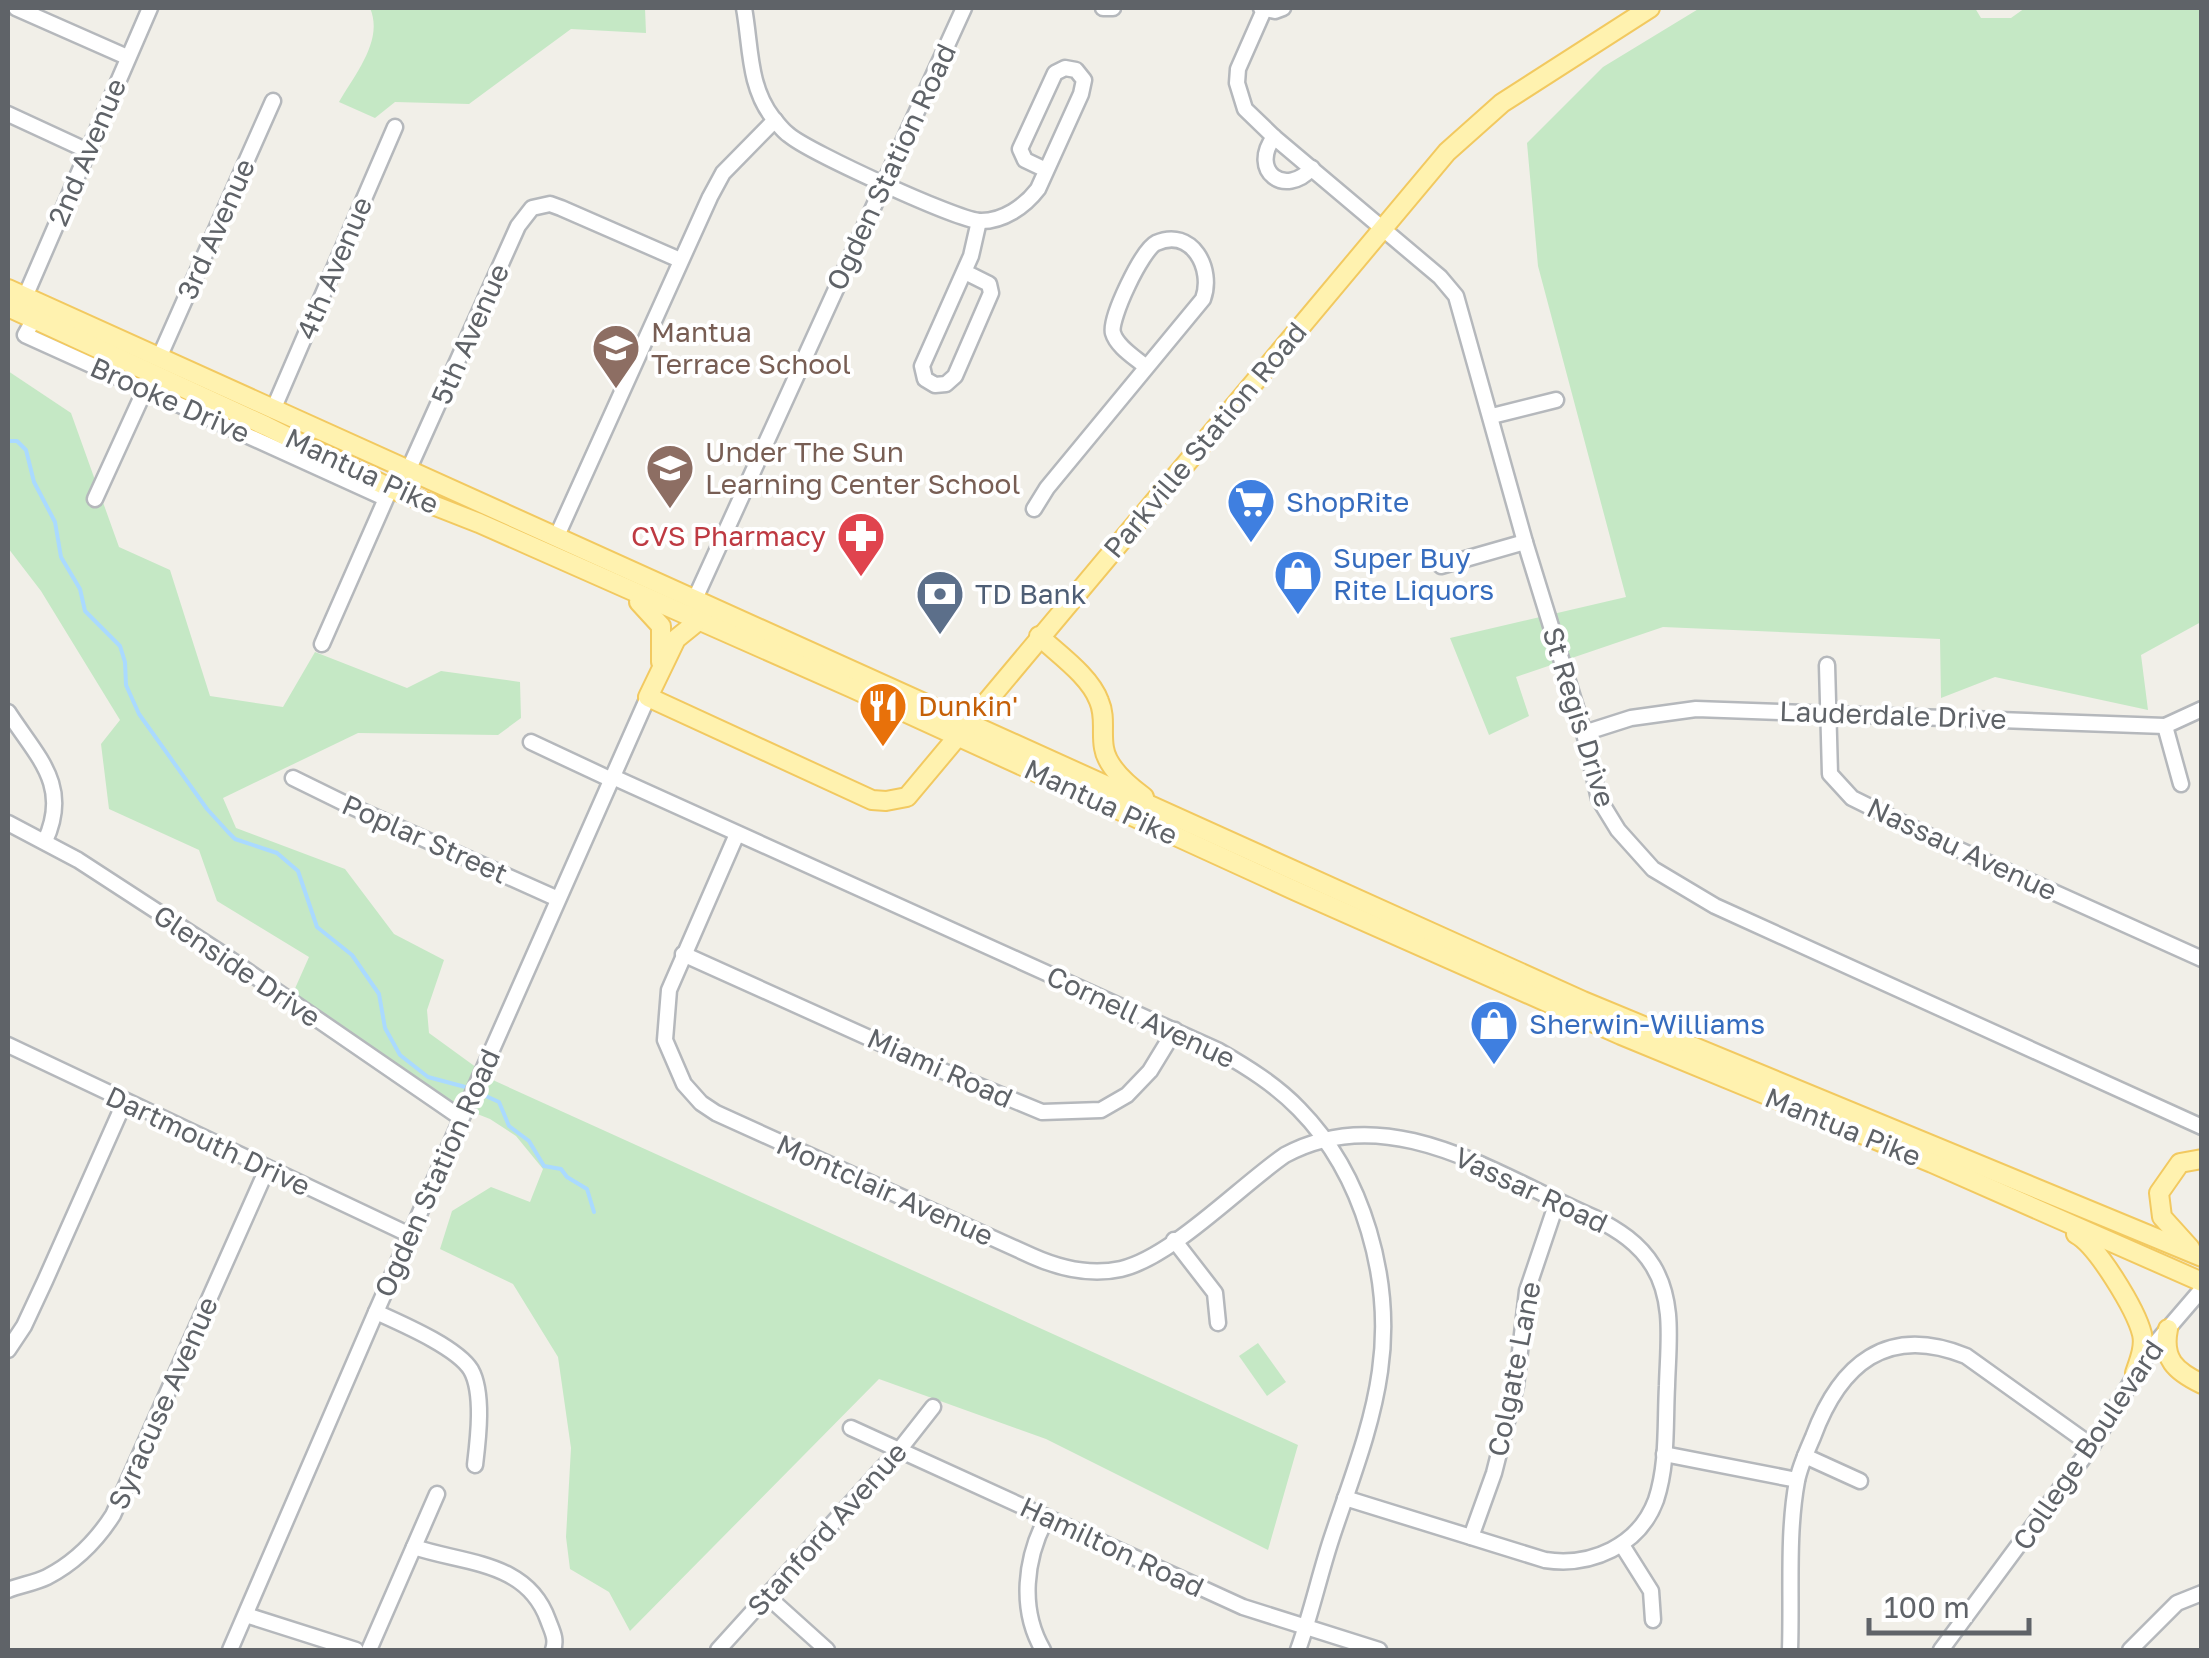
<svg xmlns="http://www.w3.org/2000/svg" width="2209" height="1658" viewBox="0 0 2209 1658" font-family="'Golos Text',sans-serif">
<rect width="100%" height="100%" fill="#f1efe8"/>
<!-- green -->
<g fill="#c5e8c5">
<path d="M370,8H645L646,33L571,29L469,104L395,102L375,118L339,102C355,74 384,40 370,8Z"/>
<path d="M1700,8H1975L1981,18H2011L2025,8H2201V622L2141,655L2148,710L1995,677L1941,698L1940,639L1663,627L1516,677L1529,716L1489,735L1450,638L1626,597L1538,266L1527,143L1603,67Z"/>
<path d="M8,371L71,413L119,547L170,570L210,696L283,707L315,652L407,688L441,671L520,682L521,718L498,735L358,733L223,798L236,828L345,869L394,934L444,960L427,1010L429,1033L495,1081L1298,1445L1268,1550L1046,1439L879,1379L630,1631L609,1592L570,1569L566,1537L571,1448L558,1357L513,1284L440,1249L452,1211L491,1187L530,1202L543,1169L516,1136L490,1119L457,1106L293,993L309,957L217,901L199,850L109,809L101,744L120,720L41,591L8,548Z"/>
<path d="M1258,1343L1286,1382L1267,1396L1239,1356Z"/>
</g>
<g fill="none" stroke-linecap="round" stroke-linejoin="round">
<!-- stream -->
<g stroke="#aadaff" stroke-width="4">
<path d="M8,441H17L26,450L34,482L55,522L61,557L80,589L85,611L120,646L125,662L126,685L139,714L207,809L228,832L235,839L277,853L298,871L317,927L352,955L379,994L385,1028L400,1055L428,1077L469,1088"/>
<path d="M477,1092L499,1102L509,1126L529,1141L544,1166L561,1169L567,1177L587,1189L594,1212"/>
</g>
<!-- minor casing -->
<g stroke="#b5b8bc" stroke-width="19">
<g id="minor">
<path d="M16,8L127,57"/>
<path d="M744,8C751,46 748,86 773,118C778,124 783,131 789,135C809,152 955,219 979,221C1003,222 1025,206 1038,189L1081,94L1084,80L1076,70L1065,68L1055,73L1020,149L1025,160L1046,170"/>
<path d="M1103,8H1113"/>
<path d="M1261,8L1275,11L1283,8"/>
<path d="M1264,10L1238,69L1237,83L1245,109L1274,137L1440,277L1456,296L1525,542L1584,733L1599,799L1618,830L1653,869L1715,906L2202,1127"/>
<path d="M8,114L88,151"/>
<path d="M1274,137C1249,171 1285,198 1312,168"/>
<path d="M965,272L989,284L991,293L955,376L946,384L935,385L925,379L922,366L971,256L979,221"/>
<path d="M25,297L150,8"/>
<path d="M34,319L25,335L385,498"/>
<path d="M159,358L273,101"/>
<path d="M273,410L395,127"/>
<path d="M1492,416L1556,400"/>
<path d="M408,471L518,226L532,208L550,204L561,208L680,260"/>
<path d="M95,499L148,383"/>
<path d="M1034,509L1047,488L1203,299C1214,269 1192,227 1156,243C1142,250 1109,319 1113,333C1117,347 1136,358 1146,367"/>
<path d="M556,538L710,197L723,173L775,120"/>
<path d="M1441,566L1525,542"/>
<path d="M694,601L964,8"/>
<path d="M322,644L388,494"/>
<path d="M1827,665L1830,774L1852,798L1933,838L2202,959"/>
<path d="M8,712C37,757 71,785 45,841"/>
<path d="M2165,726L2181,784"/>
<path d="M1584,733L1631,718L1696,709L2165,726L2202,709"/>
<path d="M531,742L612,780"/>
<path d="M613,777L1219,1051C1247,1067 1276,1085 1299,1109C1364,1175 1393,1280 1380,1371C1372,1429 1349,1485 1331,1540C1319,1577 1311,1614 1298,1650"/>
<path d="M293,778L348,805L558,899"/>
<path d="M8,823L78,860L221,953L461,1118"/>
<path d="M737,834L669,990L665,1040L684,1084L701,1103L716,1113L1032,1256C1061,1269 1090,1276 1121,1269C1172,1257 1240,1186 1285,1155C1390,1098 1499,1177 1595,1218C1618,1230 1639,1243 1653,1266C1675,1302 1668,1345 1667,1386C1665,1423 1668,1464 1656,1500C1639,1546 1591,1567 1545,1560L1345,1498"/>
<path d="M683,954L938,1069L1042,1112L1101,1110L1127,1095L1150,1071L1175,1030"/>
<path d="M8,1045L410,1235"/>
<path d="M1174,1240L1215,1293L1218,1323"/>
<path d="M376,1312C400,1323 457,1347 471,1370C484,1393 478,1440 475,1465"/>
<path d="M8,1350L24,1326L45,1281L125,1101"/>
<path d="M851,1428L1243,1607L1379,1650"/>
<path d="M1664,1454L1797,1480"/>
<path d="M1805,1456L1860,1481"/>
<path d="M1471,1537L1494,1473L1516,1386L1527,1291L1557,1202"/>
<path d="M1622,1545L1651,1591L1653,1620"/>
<path d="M414,1547C465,1564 527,1561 548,1620C552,1631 557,1639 553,1650"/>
<path d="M8,1590C20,1585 35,1583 47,1577C74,1563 97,1540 113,1515L267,1169"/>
<path d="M767,1596L827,1650"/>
<path d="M246,1615L356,1650"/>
<path d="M230,1650L376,1312L648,697"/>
<path d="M369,1650L437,1494"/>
<path d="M718,1650L900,1449L933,1407"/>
<path d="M1043,1650C1019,1609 1025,1558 1047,1517"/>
<path d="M1790,1650C1792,1595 1787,1535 1797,1481C1800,1466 1807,1451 1813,1437C1840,1364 1887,1324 1966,1356L2092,1446"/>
<path d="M1941,1650L2092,1446L2153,1346L2202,1289"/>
<path d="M2130,1650L2177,1603L2202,1593"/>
</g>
</g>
<!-- major casing -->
<g stroke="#f2c960" stroke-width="22">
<g id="major">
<path d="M8,289L1583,1001L2202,1257"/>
<path d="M8,307L266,426L392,489L479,523L852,688L1296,891L1621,1035L1932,1163L2202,1282"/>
<path d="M639,602L661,626V662"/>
<path d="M697,622L676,639L648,697L872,800L886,801L907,797L1447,152L1502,103L1650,8"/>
<path d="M1039,636C1058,654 1090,676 1099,701C1106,717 1101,732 1104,748C1107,767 1129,786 1144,797"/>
<path d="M2076,1234C2097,1245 2136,1310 2142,1334C2145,1347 2139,1361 2135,1373"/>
<path d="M2190,1248L2162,1217L2159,1193L2180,1163L2202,1159"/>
<path d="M2168,1329C2162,1359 2175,1371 2202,1384"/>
</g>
</g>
<!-- minor -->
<use href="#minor" stroke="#fff" stroke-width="14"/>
<!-- major -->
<use href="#major" stroke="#fff2af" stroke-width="18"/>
</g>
<!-- icons -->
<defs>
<g id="school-pin" transform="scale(2.5)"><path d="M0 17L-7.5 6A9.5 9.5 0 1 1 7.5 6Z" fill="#8d6e63" stroke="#fff"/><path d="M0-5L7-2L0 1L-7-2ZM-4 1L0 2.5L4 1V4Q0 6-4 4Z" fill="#fff"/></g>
<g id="supermarket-pin" transform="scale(2.5)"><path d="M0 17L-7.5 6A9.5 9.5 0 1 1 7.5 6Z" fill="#3f7fe0" stroke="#fff"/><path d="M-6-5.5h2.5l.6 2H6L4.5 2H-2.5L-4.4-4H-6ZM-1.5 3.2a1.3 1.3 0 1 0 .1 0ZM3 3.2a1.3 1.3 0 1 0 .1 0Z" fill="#fff"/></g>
<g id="pharmacy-pin" transform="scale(2.5)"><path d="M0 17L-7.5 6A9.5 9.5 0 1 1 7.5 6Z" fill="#e0444e" stroke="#fff"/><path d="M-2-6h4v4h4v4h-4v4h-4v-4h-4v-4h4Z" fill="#fff"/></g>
<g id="shop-pin" transform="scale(2.5)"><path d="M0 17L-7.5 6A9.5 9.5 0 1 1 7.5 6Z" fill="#3f7fe0" stroke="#fff"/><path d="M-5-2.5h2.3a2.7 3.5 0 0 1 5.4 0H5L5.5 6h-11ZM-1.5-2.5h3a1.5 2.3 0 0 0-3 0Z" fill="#fff"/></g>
<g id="bank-pin" transform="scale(2.5)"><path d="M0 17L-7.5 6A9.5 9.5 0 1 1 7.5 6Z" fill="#5c6f8a" stroke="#fff"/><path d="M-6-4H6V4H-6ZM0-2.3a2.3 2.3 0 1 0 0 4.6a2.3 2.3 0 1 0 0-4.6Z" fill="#fff"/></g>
<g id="restaurant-pin" transform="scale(2.5)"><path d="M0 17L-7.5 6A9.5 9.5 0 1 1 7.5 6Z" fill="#e8710a" stroke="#fff"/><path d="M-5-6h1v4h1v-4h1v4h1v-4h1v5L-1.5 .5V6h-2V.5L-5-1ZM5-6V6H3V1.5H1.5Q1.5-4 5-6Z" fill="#fff"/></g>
</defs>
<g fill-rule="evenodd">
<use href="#school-pin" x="616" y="348"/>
<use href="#school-pin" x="670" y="468"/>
<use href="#supermarket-pin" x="1251" y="502"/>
<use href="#pharmacy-pin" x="861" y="536"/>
<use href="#shop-pin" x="1298" y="574"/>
<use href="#bank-pin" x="940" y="594"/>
<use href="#restaurant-pin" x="883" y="706"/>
<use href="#shop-pin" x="1494" y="1024"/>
</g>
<g text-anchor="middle" stroke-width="8" stroke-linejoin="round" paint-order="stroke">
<!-- street labels -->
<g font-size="28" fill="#5f6368" stroke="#fff">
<text transform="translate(87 152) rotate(-67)" y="10">2nd Avenue</text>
<text transform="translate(891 167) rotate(-65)" y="10">Ogden Station Road</text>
<text transform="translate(216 229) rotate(-66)" y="10">3rd Avenue</text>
<text transform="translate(334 268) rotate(-67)" y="10">4th Avenue</text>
<text transform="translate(470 334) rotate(-66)" y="10">5th Avenue</text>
<text transform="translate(170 400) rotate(24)" y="10">Brooke Drive</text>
<text transform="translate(1205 440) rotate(-50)" y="10">Parkville Station Road</text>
<text transform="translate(362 471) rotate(25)" y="10">Mantua Pike</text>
<text transform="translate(1893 715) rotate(2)" y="10">Lauderdale Drive</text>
<text transform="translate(1579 717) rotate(73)" y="10">St Regis Drive</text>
<text transform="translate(1101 802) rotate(25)" y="10">Mantua Pike</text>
<text transform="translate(425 839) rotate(24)" y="10">Poplar Street</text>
<text transform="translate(1962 849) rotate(25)" y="10">Nassau Avenue</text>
<text transform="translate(237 966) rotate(34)" y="10">Glenside Drive</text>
<text transform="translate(1141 1017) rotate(25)" y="10">Cornell Avenue</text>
<text transform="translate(940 1068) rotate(24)" y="10">Miami Road</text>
<text transform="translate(1843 1127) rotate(22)" y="10">Mantua Pike</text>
<text transform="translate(208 1141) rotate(25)" y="10">Dartmouth Drive</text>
<text transform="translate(437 1173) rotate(-66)" y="10">Ogden Station Road</text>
<text transform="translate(885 1190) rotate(24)" y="10">Montclair Avenue</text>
<text transform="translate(1531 1190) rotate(25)" y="10">Vassar Road</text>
<text transform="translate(1514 1369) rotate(-79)" y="10">Colgate Lane</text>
<text transform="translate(163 1403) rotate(-66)" y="10">Syracuse Avenue</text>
<text transform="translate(2088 1445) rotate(-56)" y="10">College Boulevard</text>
<text transform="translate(827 1529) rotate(-48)" y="10">Stanford Avenue</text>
<text transform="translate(1112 1547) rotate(25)" y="10">Hamilton Road</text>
</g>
<!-- education labels -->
<g font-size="28" fill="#785e54" stroke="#fff" text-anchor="start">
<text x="651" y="342">Mantua<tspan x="651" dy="32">Terrace School</tspan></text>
<text x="705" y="462">Under The Sun<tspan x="705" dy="32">Learning Center School</tspan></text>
</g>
<!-- shop labels -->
<g font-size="28" fill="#366cbe" stroke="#fff" text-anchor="start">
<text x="1286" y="512">ShopRite</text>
<text x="1333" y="568">Super Buy<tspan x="1333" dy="32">Rite Liquors</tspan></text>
<text x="1529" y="1034">Sherwin-Williams</text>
</g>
<!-- health labels -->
<g font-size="28" fill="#be3a42" stroke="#fff" text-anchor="end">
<text x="826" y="546">CVS Pharmacy</text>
</g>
<!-- service labels -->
<g font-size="28" fill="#4e5e75" stroke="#fff" text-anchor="start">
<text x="975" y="604">TD Bank</text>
</g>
<!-- food labels -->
<g font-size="28" fill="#c56008" stroke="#fff" text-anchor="start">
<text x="918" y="716">Dunkin'</text>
</g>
</g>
<!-- border -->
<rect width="2209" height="1658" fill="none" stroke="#5f6368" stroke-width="20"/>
<!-- scale -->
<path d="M1869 1618v15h160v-15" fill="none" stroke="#5f6368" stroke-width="5"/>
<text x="1884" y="1618" font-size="30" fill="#5f6368" stroke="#ffffff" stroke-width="8" paint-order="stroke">100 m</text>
</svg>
